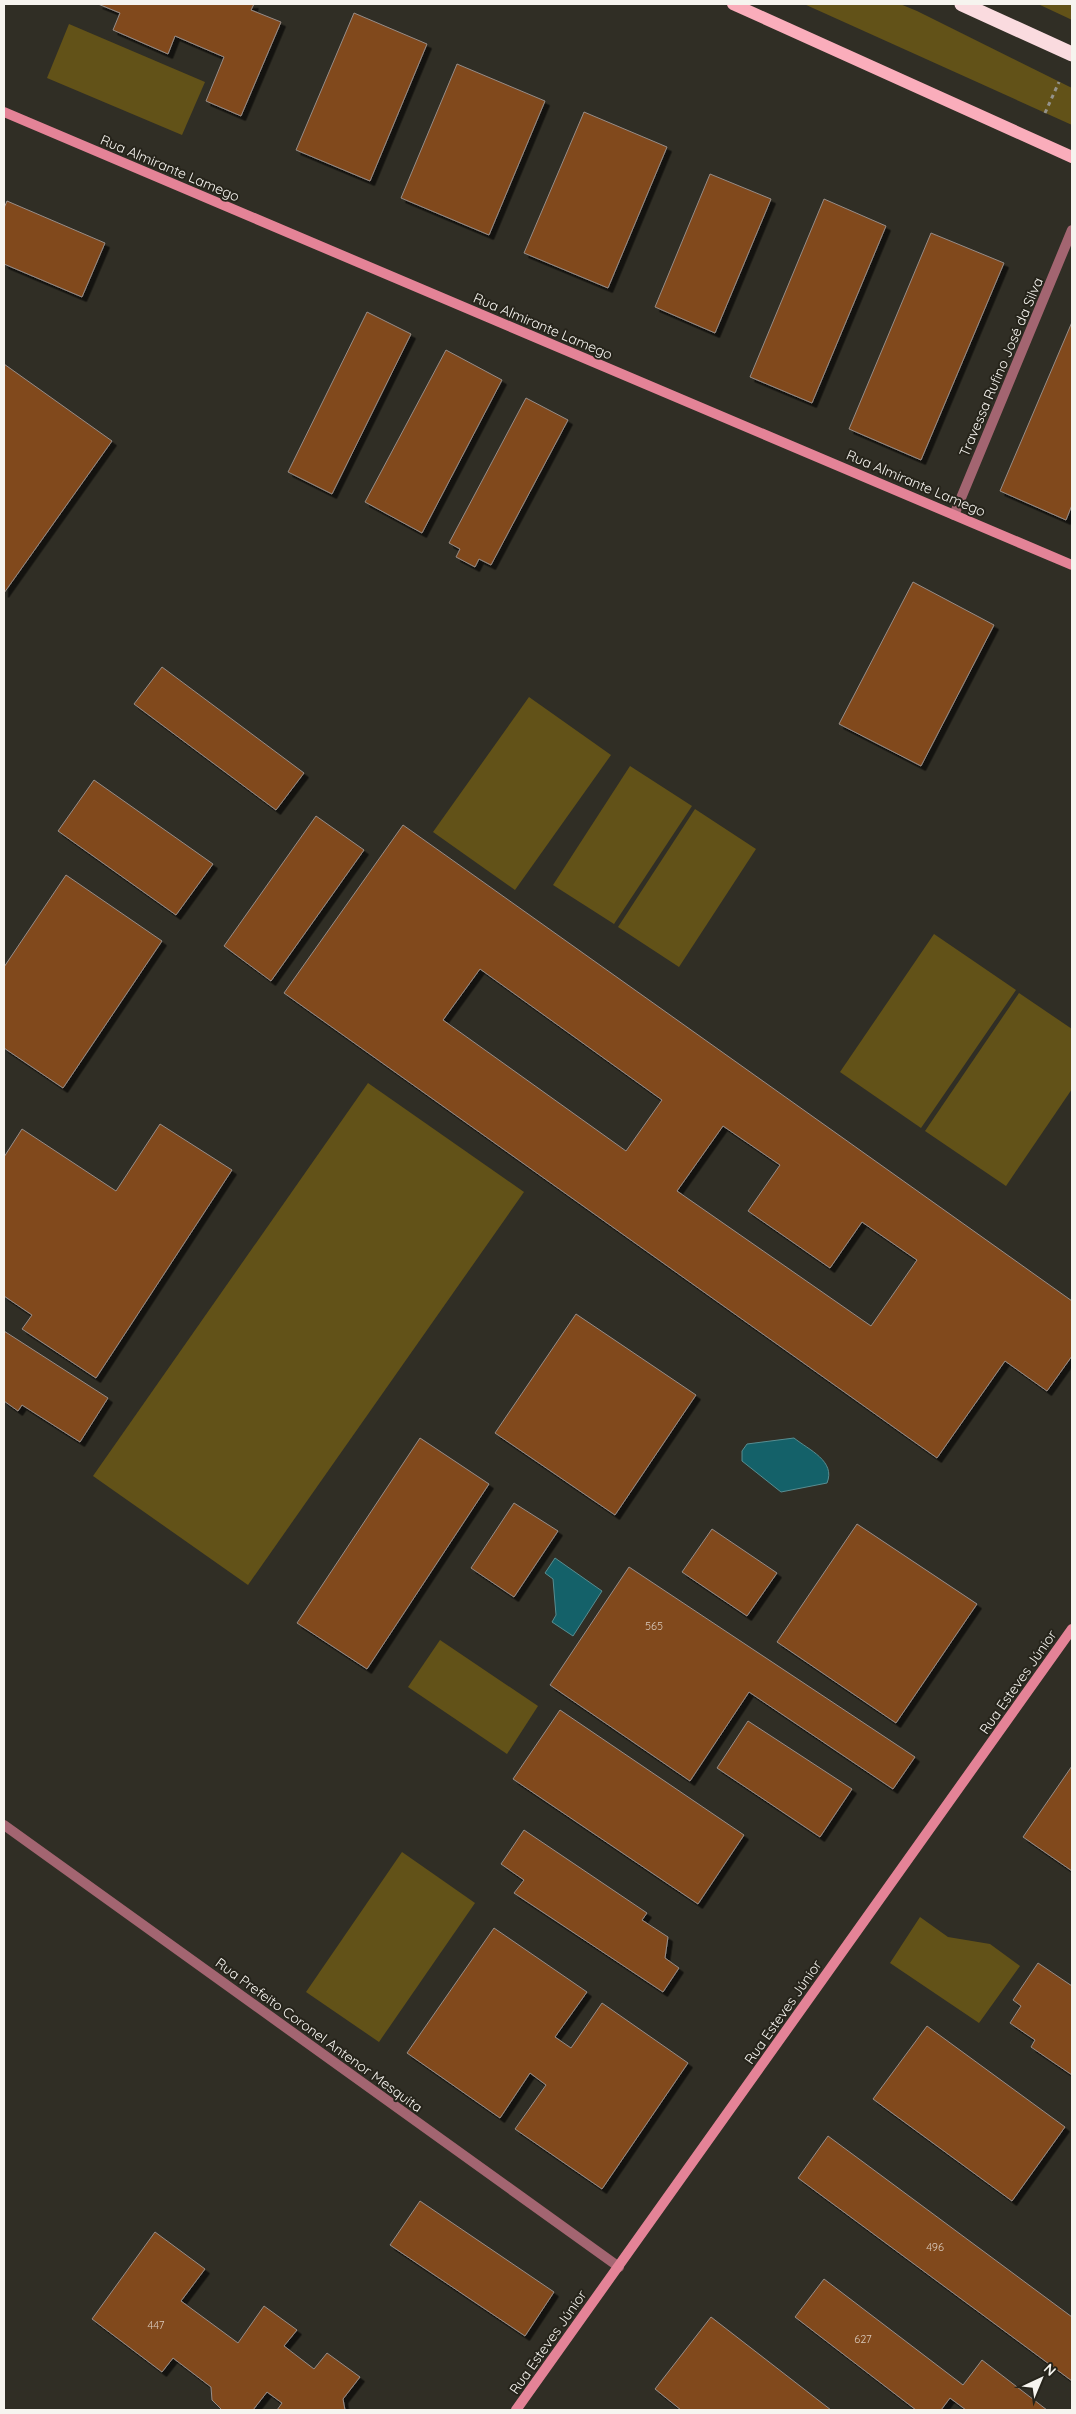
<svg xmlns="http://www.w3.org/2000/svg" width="1076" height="2414" viewBox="0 0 1076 2414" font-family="Quicksand,sans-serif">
<defs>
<filter id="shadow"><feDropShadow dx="4.5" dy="4.5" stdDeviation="0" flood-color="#0009"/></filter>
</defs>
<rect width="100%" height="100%" fill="#302e25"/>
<!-- green -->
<g fill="#625218">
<path d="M804,4H900L917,11L1072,88V125Z"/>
<path d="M1038,4H1072V20L1070,19Z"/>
<path d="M69,24L205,82L182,135L47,78Z"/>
<path d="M529,697L611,755L515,890L433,832Z"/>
<path d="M630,766L692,806L614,924L553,885Z"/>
<path d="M695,809L756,849L679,967L618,927Z"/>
<path d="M934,934L1016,990L921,1128L840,1072Z"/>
<path d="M1019,993L1072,1029V1089L1006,1186L925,1131Z"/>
<path d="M368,1083L524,1192L248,1585L93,1476Z"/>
<path d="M440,1640L538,1706L507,1754L408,1687Z"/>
<path d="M402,1852L475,1903L379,2042L306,1992Z"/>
<path d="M920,1917L948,1937L990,1944L1020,1966L979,2023L890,1963Z"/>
</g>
<!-- water -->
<g fill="#146169" stroke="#588d91">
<path d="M794,1438C809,1450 836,1461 827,1483L781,1492L742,1461V1451L747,1444Z"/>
<path d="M555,1558L602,1591L573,1636L552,1622L556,1615L553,1579L545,1573Z"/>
</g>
<!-- building -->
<g fill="#81481f" stroke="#978d87" fill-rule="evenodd" filter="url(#shadow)">
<path d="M98,4H254L251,10L281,22L241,116L206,101L224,57L175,36L168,54L113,30L120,13Z"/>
<path d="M354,13L427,44L370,181L296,150Z"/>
<path d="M457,64L545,101L489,235L401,198Z"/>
<path d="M584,112L667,147L608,288L524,253Z"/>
<path d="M710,174L771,199L715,333L655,307Z"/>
<path d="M824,199L886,226L812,403L750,377Z"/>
<path d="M7,201L105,243L82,297L4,264V208Z"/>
<path d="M931,233L1004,263L921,460L849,429Z"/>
<path d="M367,312L411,334L332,494L288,472Z"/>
<path d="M1072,322V505L1066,520L1000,491Z"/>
<path d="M446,350L502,380L422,533L365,502Z"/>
<path d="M4,364L112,441L4,593Z"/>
<path d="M526,398L568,420L491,565L479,559L475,567L456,557L460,549L449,543Z"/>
<path d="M913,582L994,625L921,766L839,724Z"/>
<path d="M162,667L304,773L276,810L134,704Z"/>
<path d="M94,780L213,864L176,915L58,831Z"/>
<path d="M316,816L364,850L271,981L224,946Z"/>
<path d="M403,825L1072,1301V1356L1047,1391L1005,1361L937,1458L284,993ZM480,969L662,1100L626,1151L443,1020ZM723,1126L780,1165L748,1211L830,1268L862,1222L917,1260L871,1326L677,1191Z"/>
<path d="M66,875L162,941L63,1088L4,1048V967Z"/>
<path d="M160,1124L232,1170L96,1378L22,1329L32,1315L4,1296V1157L22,1129L116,1191Z"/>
<path d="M576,1314L696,1395L615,1515L495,1433Z"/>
<path d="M4,1331L108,1398L80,1442L22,1405L18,1411L4,1401Z"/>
<path d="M420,1438L489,1484L367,1669L297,1623Z"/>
<path d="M514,1503L558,1531L514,1597L471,1568Z"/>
<path d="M857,1524L977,1604L896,1723L777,1642Z"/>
<path d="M712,1529L777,1573L747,1616L682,1572Z"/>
<path d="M629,1567L915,1757L893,1789L749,1692L690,1781L550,1685Z"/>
<path d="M560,1710L744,1835L698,1904L513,1779Z"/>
<path d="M748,1721L852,1789L820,1837L717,1768Z"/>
<path d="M1072,1766V1871L1023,1837Z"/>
<path d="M524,1830L647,1913L642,1920L668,1937L665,1958L679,1968L663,1992L514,1893L524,1880L501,1864Z"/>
<path d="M494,1928L587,1992L555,2037L571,2048L602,2003L688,2063L602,2189L515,2129L546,2085L530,2073L500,2118L407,2053Z"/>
<path d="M1038,1963L1072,1986V2075L1031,2047L1035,2040L1010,2023L1021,2006L1013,2000Z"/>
<path d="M927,2026L1065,2127L1012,2201L873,2099Z"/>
<path d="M828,2136L1072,2317V2381L798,2178Z"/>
<path d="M420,2201L554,2292L525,2336L390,2245Z"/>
<path d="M155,2232L205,2269L181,2301L238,2343L264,2306L297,2330L284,2346L314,2369L327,2353L360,2377L343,2399L345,2410H277L282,2403L267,2392L253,2410H222L212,2400L211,2387L173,2358L162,2372L92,2319Z"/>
<path d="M824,2279L963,2385L982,2360L1047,2410H966L950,2398L941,2410H916L795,2317Z"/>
<path d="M711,2317L831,2410H681L655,2389Z"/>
</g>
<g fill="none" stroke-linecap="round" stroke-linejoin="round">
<!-- path -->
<path stroke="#95938c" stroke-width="3" stroke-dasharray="4 4" stroke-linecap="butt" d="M1045,113L1059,82"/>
<!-- street -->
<g stroke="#a36571" stroke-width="10">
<path d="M954,515L1072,230"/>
<path d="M4,1825L619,2267"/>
</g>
<!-- secondary -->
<g stroke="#e48397" stroke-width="10">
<path d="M4,112L1072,565"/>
<path d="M516,2410L1072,1629"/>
</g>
<!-- primary -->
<path stroke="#faadbb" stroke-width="12" d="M733,4L1072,157"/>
<!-- highway -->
<path stroke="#fadbdf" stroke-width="15" d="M962,4L1072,54"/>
</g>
<g text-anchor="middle" stroke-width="4" stroke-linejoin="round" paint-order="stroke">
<!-- number labels -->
<g font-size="11" fill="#d9c9bb">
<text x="654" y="1630">565</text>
<text x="935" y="2251">496</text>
<text x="156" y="2329">447</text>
<text x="863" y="2343">627</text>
</g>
<!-- street labels -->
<g font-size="14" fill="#f6f4ef" stroke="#26241b">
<text transform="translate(170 168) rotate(23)" y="5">Rua Almirante Lamego</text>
<text transform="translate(543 326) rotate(23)" y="5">Rua Almirante Lamego</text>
<text transform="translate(1001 367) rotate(-67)" y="5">Travessa Rufino José da Silva</text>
<text transform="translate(916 483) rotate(23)" y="5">Rua Almirante Lamego</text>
<text transform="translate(1018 1682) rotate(-55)" y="5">Rua Esteves Júnior</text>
<text transform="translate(783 2012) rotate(-55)" y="5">Rua Esteves Júnior</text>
<text transform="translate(319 2035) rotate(36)" y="5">Rua Prefeito Coronel Antenor Mesquita</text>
<text transform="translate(548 2342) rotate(-55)" y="5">Rua Esteves Júnior</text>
</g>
</g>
<!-- border -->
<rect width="1076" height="2414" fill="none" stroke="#f6f4ef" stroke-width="10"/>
<!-- north arrow -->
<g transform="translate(1041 2379) rotate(44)" stroke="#26241b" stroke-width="4" paint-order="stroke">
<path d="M0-4L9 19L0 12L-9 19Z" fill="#f6f4ef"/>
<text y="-8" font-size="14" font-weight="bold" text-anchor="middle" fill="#f6f4ef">N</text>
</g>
</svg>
